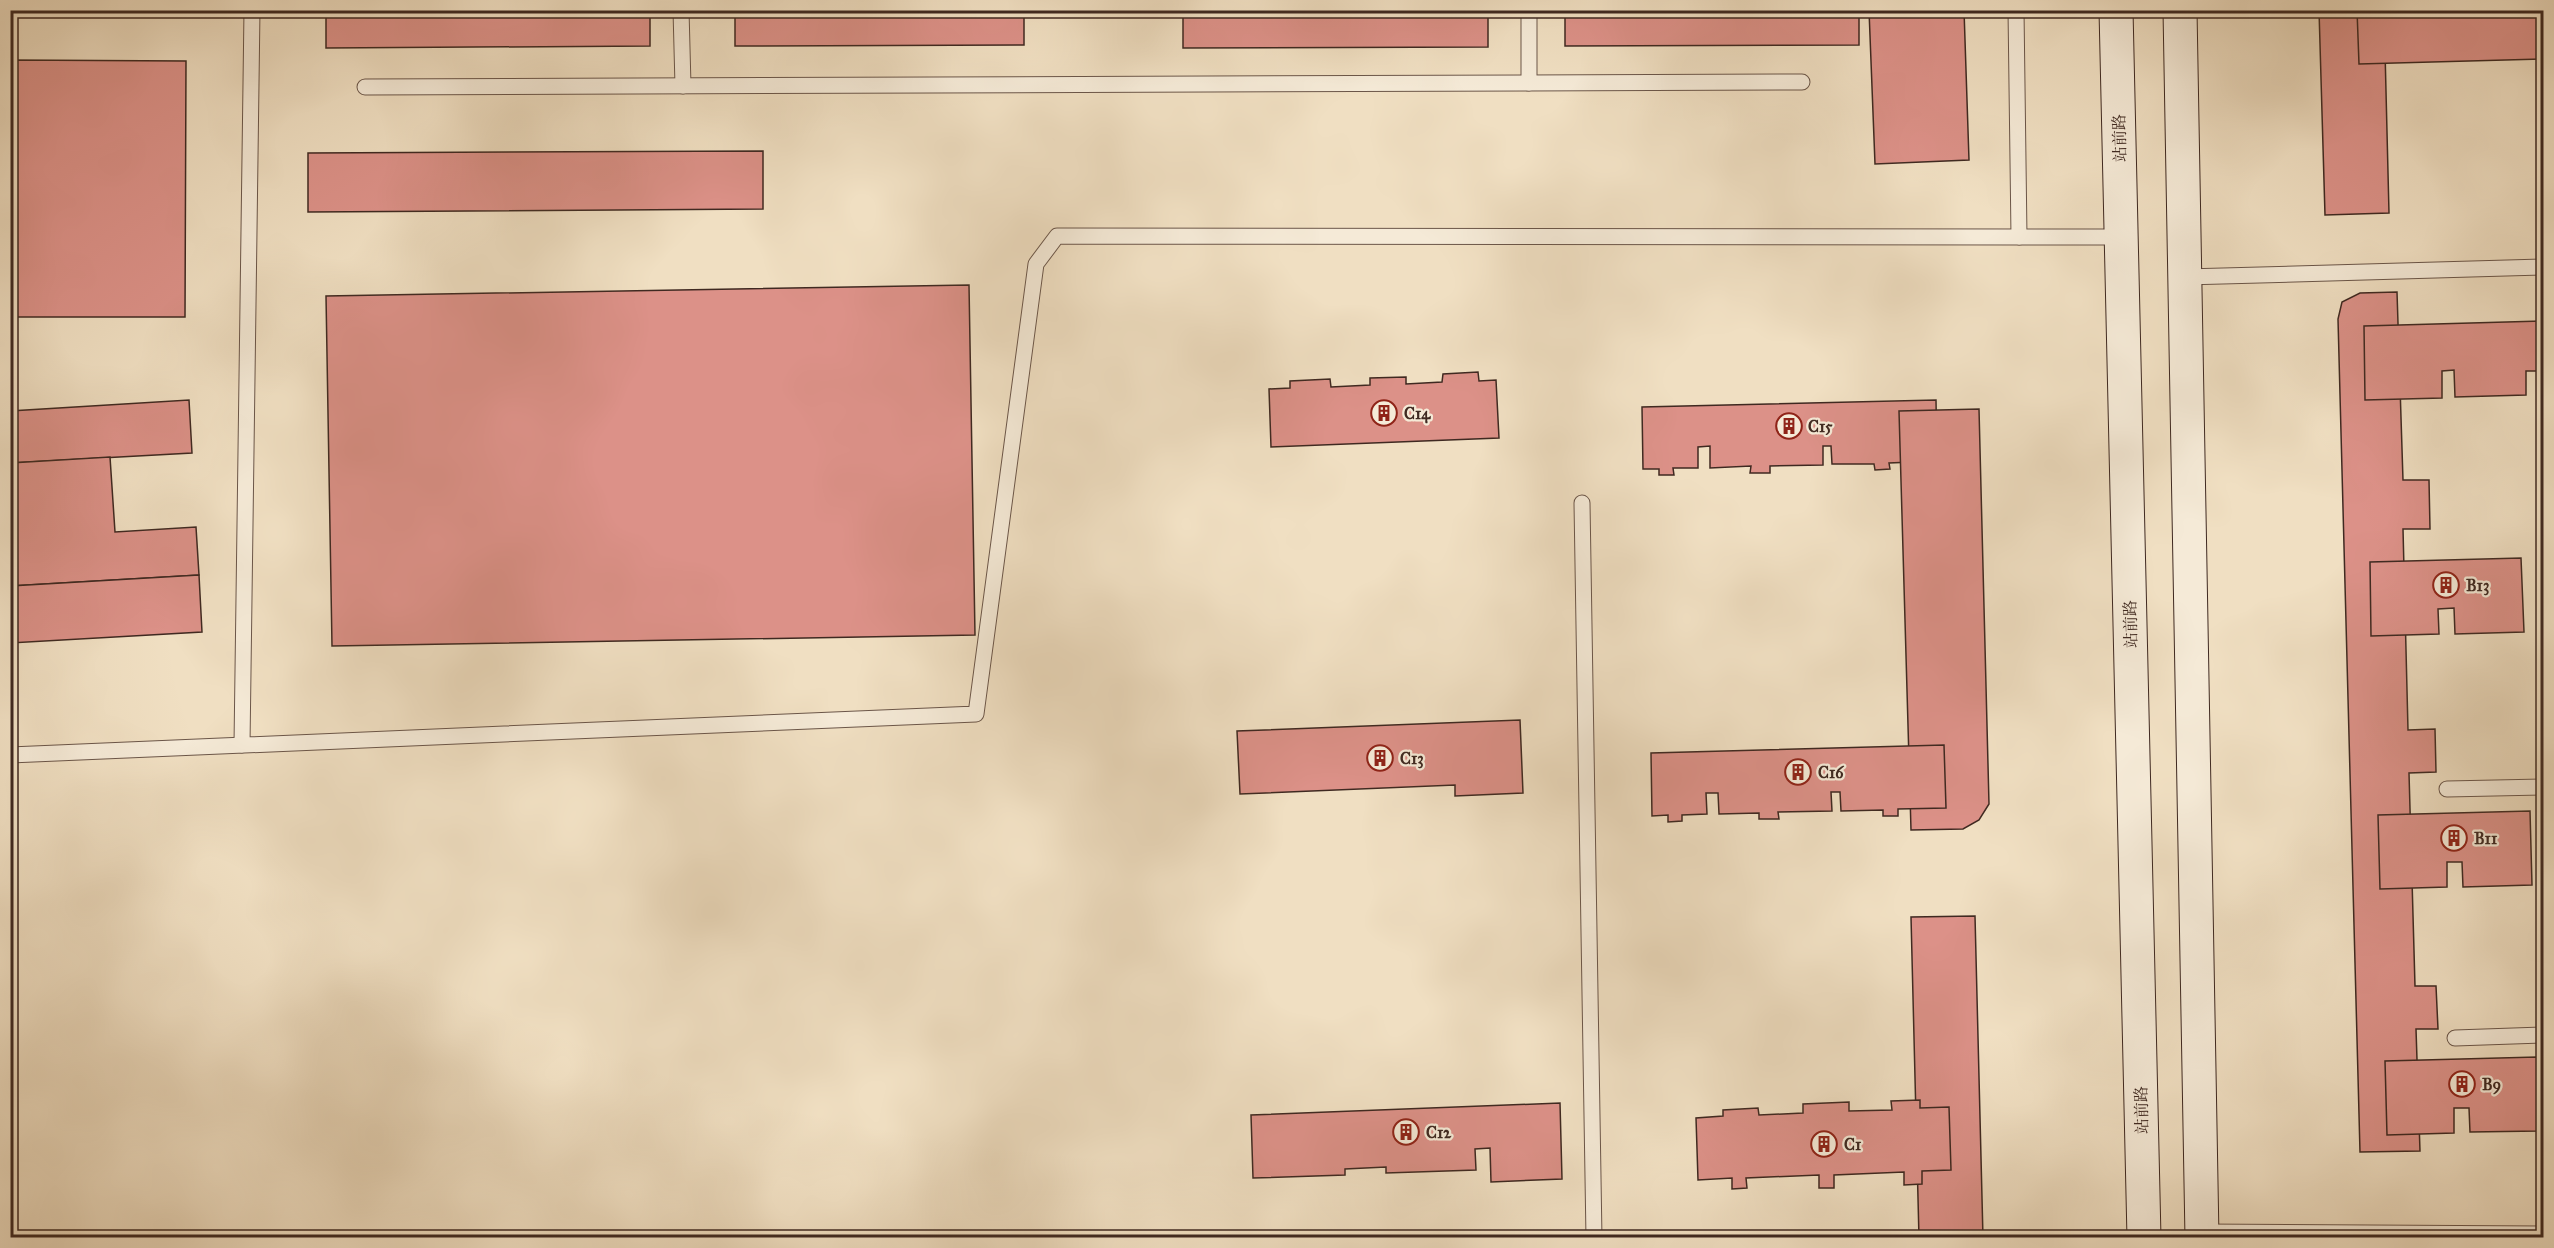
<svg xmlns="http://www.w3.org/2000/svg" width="2554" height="1248" viewBox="0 0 2554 1248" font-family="'IM FELL Great Primer','Noto Serif SC',serif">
<rect width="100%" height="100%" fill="#f0dfc2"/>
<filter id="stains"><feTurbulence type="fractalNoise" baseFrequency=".00333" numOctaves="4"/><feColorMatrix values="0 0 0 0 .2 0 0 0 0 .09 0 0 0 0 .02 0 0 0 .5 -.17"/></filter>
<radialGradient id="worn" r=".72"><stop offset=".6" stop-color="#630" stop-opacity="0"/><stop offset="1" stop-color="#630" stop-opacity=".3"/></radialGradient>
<!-- building -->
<g fill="#dc9188" stroke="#3f2921" stroke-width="1.5">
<path d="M326,10H650V46L326,48Z"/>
<path d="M735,10H1024V45L735,46Z"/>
<path d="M1183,10H1488V47L1183,48Z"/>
<path d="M1565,10H1859V45L1565,46Z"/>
<path d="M1869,10H1964L1969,160L1875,164Z"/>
<path d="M2319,10H2384L2389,213L2325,215Z"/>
<path d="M2357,10H2544V59L2359,64Z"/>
<path d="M10,60L186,61L185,317H10Z"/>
<path d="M763,151V209L308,212V153Z"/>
<path d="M969,285L975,635L332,646L326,296Z"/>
<path d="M2397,292L2403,480H2429L2430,529H2403L2408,730L2435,729L2436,772L2409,773L2415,986H2436L2438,1029H2416L2420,1151L2360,1152L2338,319L2342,302L2360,293Z"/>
<path d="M2544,321V395H2541L2540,371H2526V395L2455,397L2454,370L2442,371V398L2365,400L2364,326Z"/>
<path d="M1478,372L1479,381L1496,380L1499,438L1271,447L1269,389L1290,388V381L1330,379L1331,387L1370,385V378L1406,377V384L1442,382L1443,374Z"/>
<path d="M189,400L192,453L10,463V411Z"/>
<path d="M1936,400L1937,461L1889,463L1890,469L1875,470L1874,464H1832L1831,446H1823V465L1770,466V473H1750L1751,466L1710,468V446L1698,447V468H1673L1674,475H1659V469H1643L1642,407Z"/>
<path d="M1979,409L1989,804L1979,820L1963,829L1911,830L1899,411Z"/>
<path d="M110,457L115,532L196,527L199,575L10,586V463Z"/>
<path d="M2521,558L2524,632L2455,634L2454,608L2438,609L2439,634L2371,636L2370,562Z"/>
<path d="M199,575L202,632L10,643V586Z"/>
<path d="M1520,720L1523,793L1455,796V785L1240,794L1237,731Z"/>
<path d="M1944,745L1946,808L1898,809V816H1883V810L1841,811L1840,792H1831L1832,811L1778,812L1779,819H1759V813L1719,814L1718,793H1706L1707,814L1682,815V821L1668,822V815L1652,816L1651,753Z"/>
<path d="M2530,811L2532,885L2463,887L2462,862H2447V887L2380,889L2378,815Z"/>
<path d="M1975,916L1983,1238H1919L1911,917Z"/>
<path d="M2537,1057L2539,1131L2470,1132L2469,1108H2454V1133L2387,1135L2385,1061Z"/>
<path d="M1920,1100V1108L1949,1107L1951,1170L1922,1171V1184L1904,1185V1172L1834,1175V1188H1819V1175L1746,1178L1747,1188L1732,1189V1178L1698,1180L1696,1118L1723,1116V1110L1758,1108L1759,1115L1803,1113V1104L1849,1102V1111L1892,1110L1891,1101Z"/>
<path d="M1560,1103L1562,1179L1491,1182L1490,1148L1475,1149L1476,1170L1386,1173V1167L1345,1169V1175L1253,1178L1251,1115Z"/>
</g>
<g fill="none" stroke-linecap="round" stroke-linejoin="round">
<!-- lane casing -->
<g stroke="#6b5649" stroke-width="17">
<g id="lane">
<path d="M681,10L683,86"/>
<path d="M1529,10V83"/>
<path d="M2016,10L2019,237"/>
<path d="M365,87L1802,82"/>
<path d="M2185,277L2544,267"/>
<path d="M1582,503L1594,1238"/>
<path d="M242,745L252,10"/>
<path d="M10,755L976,714L1036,264L1057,236L2121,237"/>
<path d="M2447,789L2544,787"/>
<path d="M2455,1038L2544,1035"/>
<path d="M2202,1232L2544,1234"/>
</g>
</g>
<!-- secondary casing -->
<g stroke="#3f2921" stroke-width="35">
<g id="secondary">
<path d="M2116,10L2144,1238"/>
<path d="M2180,10L2202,1238"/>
</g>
</g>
<!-- lane -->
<use href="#lane" stroke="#f5ead7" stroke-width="15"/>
<!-- secondary -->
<use href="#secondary" stroke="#f5ead7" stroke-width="33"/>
</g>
<!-- icons -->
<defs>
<g id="building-ring" transform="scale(1.35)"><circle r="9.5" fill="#f5ead7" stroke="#8f2418" stroke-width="1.5"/><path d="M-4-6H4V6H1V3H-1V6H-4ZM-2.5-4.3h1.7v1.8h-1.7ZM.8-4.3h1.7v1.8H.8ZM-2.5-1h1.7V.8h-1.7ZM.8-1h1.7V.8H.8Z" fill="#8f2418"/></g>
</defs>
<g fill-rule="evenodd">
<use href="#building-ring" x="1384" y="413"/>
<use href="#building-ring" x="1789" y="426"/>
<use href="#building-ring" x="2446" y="585"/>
<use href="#building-ring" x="1380" y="758"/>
<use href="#building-ring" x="1798" y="772"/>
<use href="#building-ring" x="2454" y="838"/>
<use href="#building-ring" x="2462" y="1084"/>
<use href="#building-ring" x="1406" y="1132"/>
<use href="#building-ring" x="1824" y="1144"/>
</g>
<g text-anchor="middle" stroke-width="4.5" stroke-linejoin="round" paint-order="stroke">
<!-- street labels -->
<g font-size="16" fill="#3f2921" stroke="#f5ead7">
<text transform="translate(2119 138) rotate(-91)" y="6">站前路</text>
<text transform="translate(2130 624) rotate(-91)" y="6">站前路</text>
<text transform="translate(2141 1110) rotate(-91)" y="6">站前路</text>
</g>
<!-- poi labels -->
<g font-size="16" font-weight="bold" fill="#3f2921" stroke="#f5ead7" text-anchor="start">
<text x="1404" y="419">C14</text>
<text x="1808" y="432">C15</text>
<text x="2466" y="591">B13</text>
<text x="1400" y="764">C13</text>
<text x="1818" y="778">C16</text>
<text x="2474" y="844">B11</text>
<text x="2482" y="1090">B9</text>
<text x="1426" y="1138">C12</text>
<text x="1844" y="1150">C1</text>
</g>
</g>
<!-- margin -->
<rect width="2554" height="1248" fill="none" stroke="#f0dfc2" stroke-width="36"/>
<rect x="12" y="12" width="2530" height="1224" fill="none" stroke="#3f2921" stroke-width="3"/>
<rect x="18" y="18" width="2518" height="1212" fill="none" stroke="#3f2921" stroke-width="1.5"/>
<rect width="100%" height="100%" filter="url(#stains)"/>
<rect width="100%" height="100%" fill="url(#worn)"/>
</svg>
